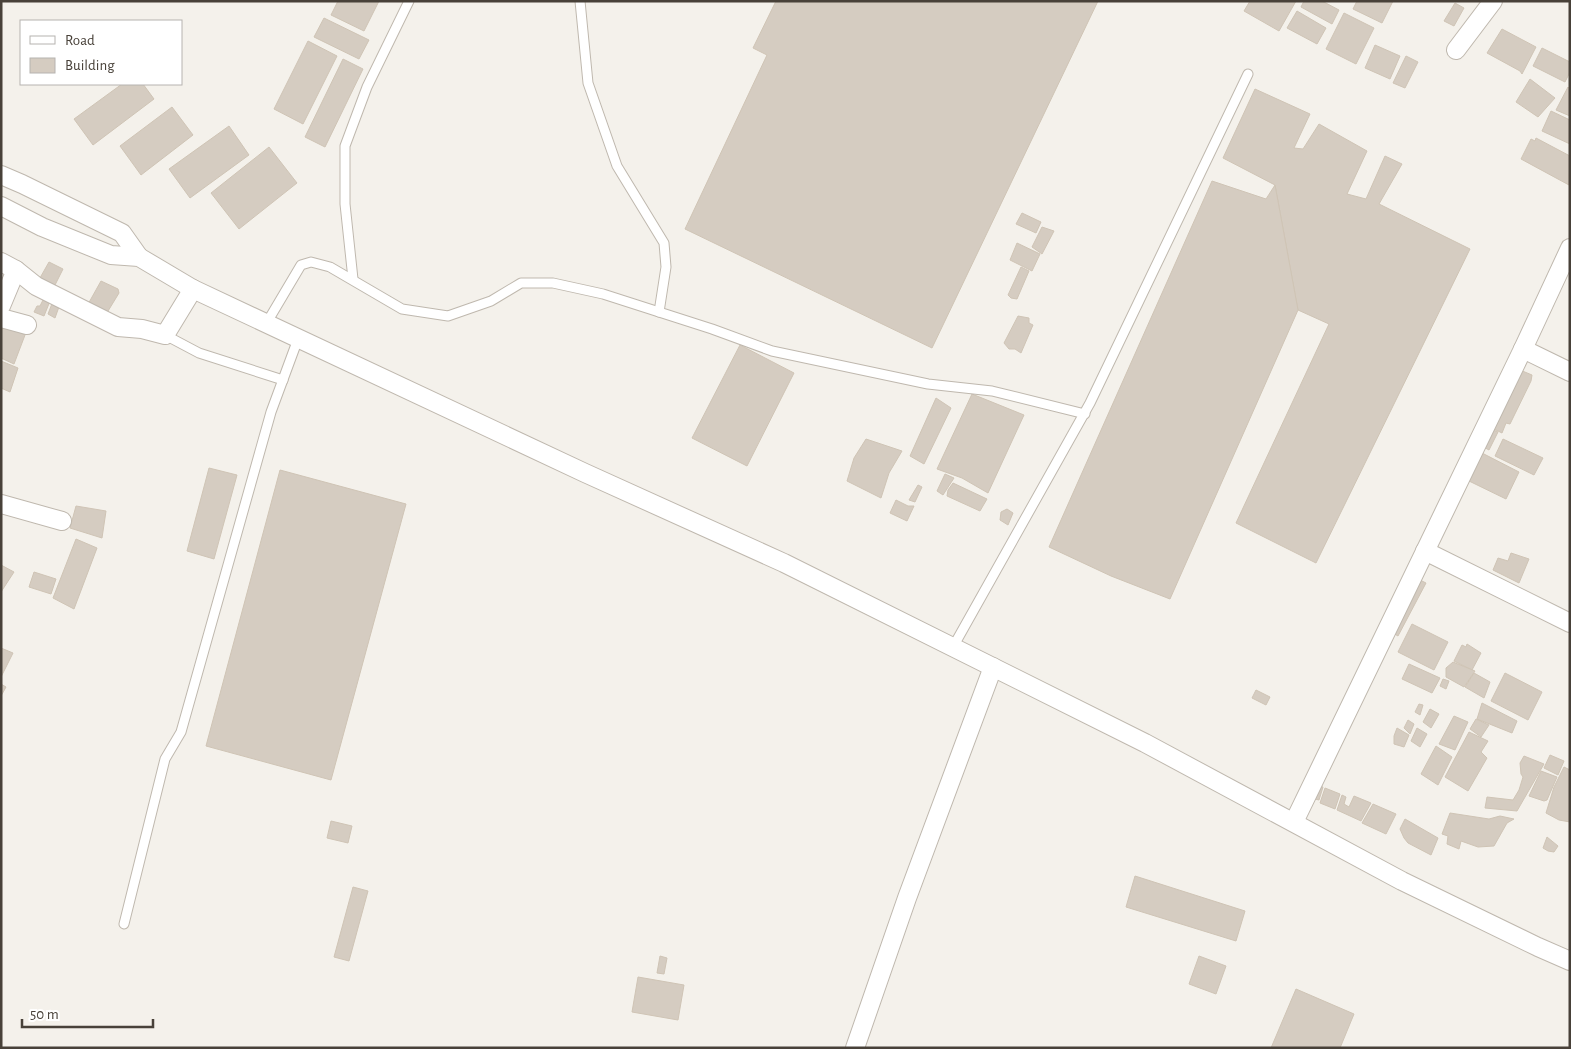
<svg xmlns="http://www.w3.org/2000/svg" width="1571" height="1049" viewBox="0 0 1571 1049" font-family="'Alegreya Sans',sans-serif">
<rect width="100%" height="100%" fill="#f4f1eb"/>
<!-- building -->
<g fill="#d5ccc1" stroke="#cfc4b5">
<path d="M338,1H379L364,31L331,15Z"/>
<path d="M776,1H1098L932,348L685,229L767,55L753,48Z"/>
<path d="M1250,1H1296L1279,31L1244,11Z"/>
<path d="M1304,1H1322L1339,10L1332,24L1301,7Z"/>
<path d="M1357,1H1393L1382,23L1353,9Z"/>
<path d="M1455,3L1464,8L1454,26L1444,21Z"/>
<path d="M1297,11L1326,28L1317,44L1287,28Z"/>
<path d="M1344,13L1374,28L1356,64L1326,49Z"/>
<path d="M324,18L369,40L359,59L314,37Z"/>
<path d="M1502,29L1536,47L1522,74L1520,71L1487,53Z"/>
<path d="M308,41L337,56L303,124L274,109Z"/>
<path d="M1375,45L1400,56L1390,79L1365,68Z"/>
<path d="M1542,48L1570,62V72L1565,82L1533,66Z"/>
<path d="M1406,56L1418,62L1405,88L1393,83Z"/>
<path d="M343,59L363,69L325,147L305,137Z"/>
<path d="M1530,79L1555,98L1538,117L1516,102Z"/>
<path d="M122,84H143L154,99L93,145L74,119Z"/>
<path d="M1568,87L1570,89V116L1556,110Z"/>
<path d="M1255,89L1310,114L1294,148L1303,149L1319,124L1367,151L1347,194L1366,199L1385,156L1402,164L1379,204L1470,249L1316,563L1236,523L1329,324L1298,310L1275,185L1223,158Z"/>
<path d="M172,107L193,135L141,175L120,146Z"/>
<path d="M1551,111L1570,120V144L1542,131Z"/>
<path d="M229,126L249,155L190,198L169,169Z"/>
<path d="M1536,138L1570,156L1569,185L1521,159L1531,139L1535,141Z"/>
<path d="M269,147L297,183L239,229L211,193Z"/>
<path d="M1212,181L1266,199L1275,185L1298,310L1170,599L1111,576L1049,547Z"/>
<path d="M1022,213L1041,222L1036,233L1016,224Z"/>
<path d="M1042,227L1054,231L1042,254L1032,247Z"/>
<path d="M1017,243L1040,254L1032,271L1010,260Z"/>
<path d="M49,262L63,269L51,293L36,285Z"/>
<path d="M1021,267L1029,271L1017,299L1011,298L1008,295Z"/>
<path d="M101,281L118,289L119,293L105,316L87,306Z"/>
<path d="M44,298L50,301L44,316L34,312L37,306H40Z"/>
<path d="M53,301L60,304L55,318L48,314Z"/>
<path d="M1018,316L1029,318V323L1033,325L1021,353L1015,349H1009L1004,343Z"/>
<path d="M5,325L25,335L14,364L1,358V330Z"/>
<path d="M740,345L794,373L747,466L692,438Z"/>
<path d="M1,361L18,368L10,392L1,388Z"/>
<path d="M1520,370L1532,375L1531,381L1510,424L1506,423L1502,433L1490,427Z"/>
<path d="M972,394L1024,415L988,493L962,478L937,469Z"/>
<path d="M936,398L951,408L924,464L910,456Z"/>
<path d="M1489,428L1498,432L1489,450L1480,445Z"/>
<path d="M866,439L902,451L889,473L881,498L847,481L854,458Z"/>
<path d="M1503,439L1543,458L1534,475L1495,456Z"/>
<path d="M1482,453L1519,472L1506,499L1469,481Z"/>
<path d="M209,468L237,475L214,559L187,551Z"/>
<path d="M280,470L406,504L331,780L206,746Z"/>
<path d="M945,474L954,478L943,495L937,491Z"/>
<path d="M953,483L987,499L980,511L947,496L948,490Z"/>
<path d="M918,485L922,487L915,502L909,500Z"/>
<path d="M896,500L908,506H914L907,521L890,513Z"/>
<path d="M76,506L106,511L102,538L70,528Z"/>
<path d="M1007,509L1013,513L1008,525L1000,520L1001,512Z"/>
<path d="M76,539L97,548L74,609L53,598Z"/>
<path d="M1511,553L1529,559L1519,583L1493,570L1498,558L1508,561Z"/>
<path d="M1,565L14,572L1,592Z"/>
<path d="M34,572L56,579L51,594L29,587Z"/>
<path d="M1416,578L1426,583L1398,636L1388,630Z"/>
<path d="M1412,624L1448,642L1434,670L1398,652Z"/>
<path d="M1467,644L1481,653L1472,670L1454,661L1462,645L1466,647Z"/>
<path d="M1,648L13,653L1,677Z"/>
<path d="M1453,662L1475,671L1464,687L1446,677V668Z"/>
<path d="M1409,664L1440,678L1432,693L1402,679Z"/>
<path d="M1474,673L1490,682L1484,698L1465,687Z"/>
<path d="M1505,673L1542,692L1528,720L1491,701Z"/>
<path d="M1443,679L1449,681L1446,689L1440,686Z"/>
<path d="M1,684L6,687L1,696Z"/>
<path d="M1256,690L1270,697L1266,705L1252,698Z"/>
<path d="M1482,703L1517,721L1512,733L1477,719Z"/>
<path d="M1419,704L1423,705L1420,715L1415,712Z"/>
<path d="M1430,709L1439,714L1431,728L1423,722Z"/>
<path d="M1454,716L1468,722L1455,750L1439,744Z"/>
<path d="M1476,719L1489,725L1481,737L1470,729Z"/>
<path d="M1408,720L1414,724L1410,734L1404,728Z"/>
<path d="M1397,728L1409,735L1404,747L1394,744V736Z"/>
<path d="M1417,728L1427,734L1420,747L1411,741Z"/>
<path d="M1469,732L1488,741L1481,752L1487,758L1468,791L1445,777Z"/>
<path d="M1436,746L1452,757L1438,785L1421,774Z"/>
<path d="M1550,755L1564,761L1558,775L1544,768Z"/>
<path d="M1524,756L1544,764L1517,811L1485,808L1487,797L1513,800L1519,790L1523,777L1521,774L1520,763Z"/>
<path d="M1564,767L1570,770V822L1559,820L1546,813L1554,787Z"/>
<path d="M1541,771L1557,777L1547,800L1544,801L1529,796Z"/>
<path d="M1315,785L1323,787L1319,800L1311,798Z"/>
<path d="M1325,788L1340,794L1335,809L1320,803Z"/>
<path d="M1342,795L1346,797L1344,804L1349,807L1354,796L1371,803L1361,821L1337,810Z"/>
<path d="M1373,804L1396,814L1386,834L1362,823Z"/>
<path d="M1450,813L1489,819L1500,816L1514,819L1507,823L1494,846L1478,847L1461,841L1459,849L1447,844L1448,836L1442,834Z"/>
<path d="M1405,819L1438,838L1431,855L1408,843L1404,838L1400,829Z"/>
<path d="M331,821L352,826L348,843L327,838Z"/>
<path d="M1547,837L1558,846L1554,852L1548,851L1543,848Z"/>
<path d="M1135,876L1245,911L1236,941L1126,907Z"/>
<path d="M353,887L368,891L349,961L334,957Z"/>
<path d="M660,956L667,958L664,974L657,973Z"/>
<path d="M1199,956L1226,966L1216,994L1189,984Z"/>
<path d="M638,977L684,985L678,1020L632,1012Z"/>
<path d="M1296,989L1354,1014L1340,1048H1271Z"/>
</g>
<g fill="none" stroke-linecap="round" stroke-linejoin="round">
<!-- lane casing -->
<g stroke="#bfb8ae" stroke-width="11">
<g id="lane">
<path d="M580,1L588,83L617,166L664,243L666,267L659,312"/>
<path d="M353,279L345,204V146L367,87L409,1"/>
<path d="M266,324L301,265L311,262L330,267L402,309L448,316L491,301L521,283H553L603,294L712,329L772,351L928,384L992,391L1085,414"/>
<path d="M165,335L199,353L283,380"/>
<path d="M953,647L1090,403L1248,74"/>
<path d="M124,924L165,759L181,732L271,412L298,339"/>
</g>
</g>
<!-- street casing -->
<g stroke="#bfb8ae" stroke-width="20">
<g id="street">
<path d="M1456,50L1493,1"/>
<path d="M1,175L22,184L122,233L139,257"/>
<path d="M1,206L42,227L111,255L139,257L193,289L585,473L784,563L1145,743L1402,881L1538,947L1570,961"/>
<path d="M1,262L16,270L36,286L118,327L142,329L165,335L193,289"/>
<path d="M1,306L16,270"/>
<path d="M1,318L27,325"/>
<path d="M1523,349L1570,372"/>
<path d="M1,504L62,521"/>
<path d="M1425,551L1570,623"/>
<path d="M1294,822L1523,349L1570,248"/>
<path d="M855,1048L907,898L993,667"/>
</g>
</g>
<!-- lane -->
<use href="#lane" stroke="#fff" stroke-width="9"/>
<!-- street -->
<use href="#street" stroke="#fff" stroke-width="18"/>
</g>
<!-- border -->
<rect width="1571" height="1049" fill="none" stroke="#484139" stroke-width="5"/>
<!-- legend -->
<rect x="20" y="20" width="162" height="65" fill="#ffffff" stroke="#b6b3b0"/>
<rect x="30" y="36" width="25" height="8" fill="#ffffff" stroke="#b6b3b0"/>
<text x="65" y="45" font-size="15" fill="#484139">Road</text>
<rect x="30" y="58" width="25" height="15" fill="#d5ccc1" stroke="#b6b3b0"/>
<text x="65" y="70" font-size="15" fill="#484139">Building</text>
<!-- scale -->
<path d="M22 1019v8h131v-8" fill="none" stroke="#484139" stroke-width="2.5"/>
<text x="30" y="1019" font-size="15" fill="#484139" stroke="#ffffff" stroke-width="4" paint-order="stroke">50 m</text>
</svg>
